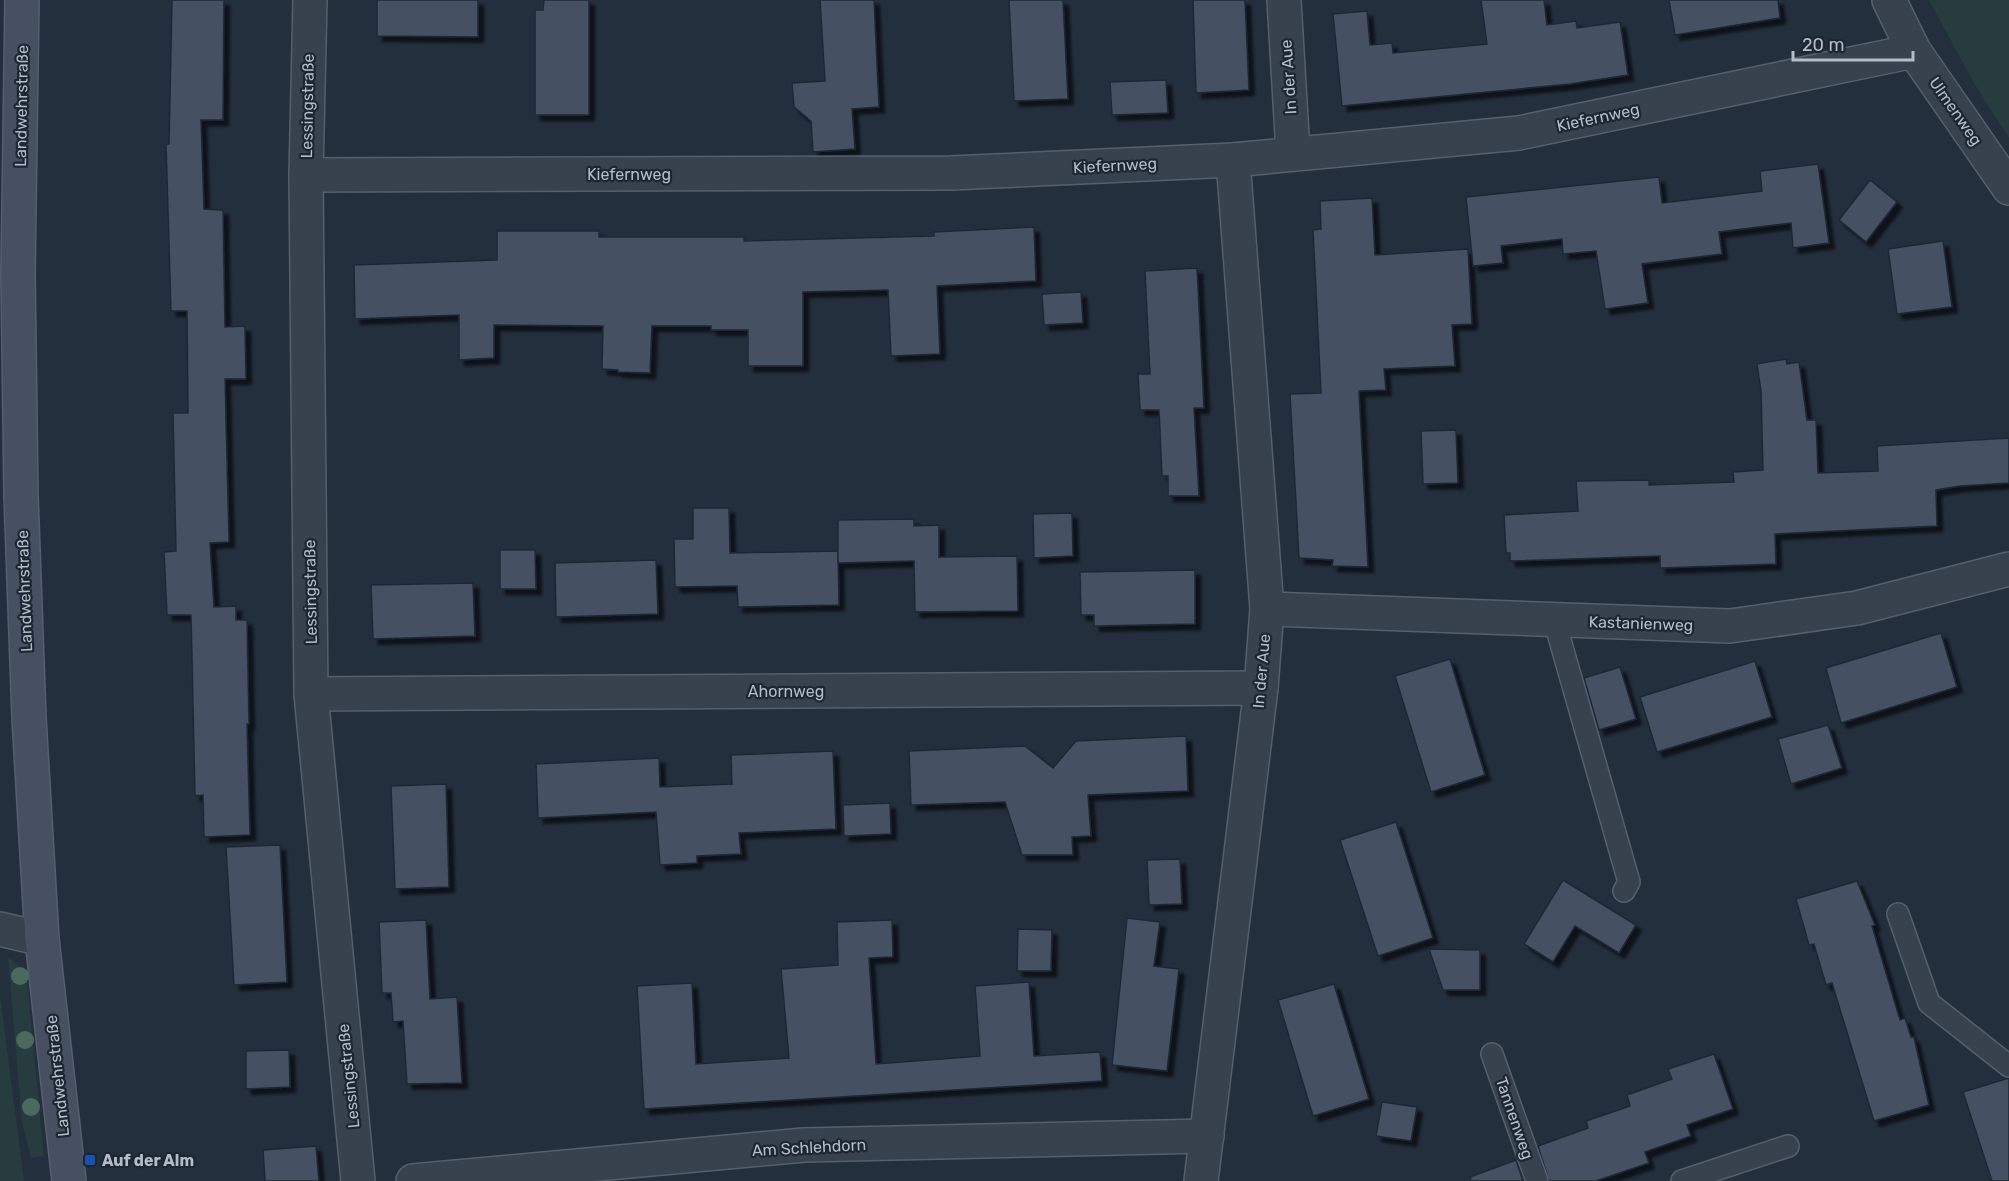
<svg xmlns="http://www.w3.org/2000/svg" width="2009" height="1181" viewBox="0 0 2009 1181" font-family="Rubik,sans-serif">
<defs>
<filter id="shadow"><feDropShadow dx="5.5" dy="5.5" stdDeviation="1.5" flood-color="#0009"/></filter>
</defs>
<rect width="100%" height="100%" fill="#242f3e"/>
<!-- green -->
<g fill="#263c3f">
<path d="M1929,0H2009V138L1974,83Z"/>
<path d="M8,957L26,972L44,1156L31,1158L22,1122Z"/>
<path d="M0,995L24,1181H0Z"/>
</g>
<!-- building -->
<g fill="#455162" stroke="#1f2835" stroke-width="1.5" filter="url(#shadow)">
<path d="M172,0H224L223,120H201L204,209L223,210L225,327L245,326L246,379H225L229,542L210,543L214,607L236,606V620H247L249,724H247L250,835L204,837L203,795L195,796L191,615H167L164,552L176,551L173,413H188L187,311H171L166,144H169Z"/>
<path d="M377,0H478V37L377,36Z"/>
<path d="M544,0H589V115H535V10H543Z"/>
<path d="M820,0H874L879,107L852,109L855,149L813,152L811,121L794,107L792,83L825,81Z"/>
<path d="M1009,0H1063L1068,99L1014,101Z"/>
<path d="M1193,0H1245L1249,90L1196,93Z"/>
<path d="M1481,0H1544L1547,25L1576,21L1577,28L1620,22L1628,75L1570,84L1342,106L1333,14L1367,11L1370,45L1392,43L1393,53L1487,44Z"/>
<path d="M1669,0H1778L1780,18L1675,35Z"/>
<path d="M1166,80L1168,113L1112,115L1110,82Z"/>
<path d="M1818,164L1829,243L1793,248L1791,223L1719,232L1722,254L1642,264L1648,303L1605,309L1596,251L1563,254L1562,239L1501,246L1503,263L1473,266L1466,197L1659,177L1662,203L1762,191L1760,171Z"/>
<path d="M1870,180L1897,202L1866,242L1839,220Z"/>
<path d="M1372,198L1375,255L1468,249L1472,324L1452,325L1455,366L1384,369L1386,390L1359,391L1368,567L1332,566L1333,560L1299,558L1290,394L1321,393L1313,230L1321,229L1320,201Z"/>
<path d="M1034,227L1036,281L937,286L940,354L891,356L888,290L803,292V366H748V330H711V326H652L650,373L618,372V370L602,369L603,326L494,325V358L459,360V315L355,319L354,265L497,260V231H599V237H744V241L934,236V232Z"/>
<path d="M1943,241L1952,307L1897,314L1888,249Z"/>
<path d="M1197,268L1204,408H1194L1199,496H1168V476H1162L1159,410H1140L1138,374H1150L1145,271Z"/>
<path d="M1081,292L1083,323L1044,325L1042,294Z"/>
<path d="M1786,359L1787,364L1799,362L1807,420H1816L1818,473L1878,471L1877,446L2009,438V483L1960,486L1936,490L1937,526L1775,534L1776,564L1660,568V556L1510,561V553H1506L1504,515L1578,511L1576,481L1649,480V485L1734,482L1733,472L1763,470L1761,391L1757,364Z"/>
<path d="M1456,430L1458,483L1423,484L1421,431Z"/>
<path d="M693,508H729L730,553L838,551L839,605L738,607L737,586L675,587L674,539H693Z"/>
<path d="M1072,513L1073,556L1034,558L1033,514Z"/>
<path d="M914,519V526L939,525V557L1017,556L1018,611L915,612L914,561L838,563V520Z"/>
<path d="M500,550H535L536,589H500Z"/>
<path d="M656,560L658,614L556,617L555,563Z"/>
<path d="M1195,570V624L1094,626V615H1081L1080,572Z"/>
<path d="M473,583L475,636L373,639L371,585Z"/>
<path d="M1941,633L1957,687L1841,723L1826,668Z"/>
<path d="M1450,659L1485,775L1431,792L1395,676Z"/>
<path d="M1755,661L1772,717L1657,752L1640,697Z"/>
<path d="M1620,667L1636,719L1599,730L1584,678Z"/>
<path d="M1828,725L1842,768L1791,784L1778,739Z"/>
<path d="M1186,736L1188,791L1088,795L1091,836L1072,837L1073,855H1022L1005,802L911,805L909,751L1025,746L1053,768L1076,741Z"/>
<path d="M833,751L836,829L739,833L741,854L697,856V863L660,865L656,812L538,818L536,764L659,758L660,787L732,784L731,755Z"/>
<path d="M446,784L449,887L395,889L391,786Z"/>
<path d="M890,803L891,834L844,836L843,805Z"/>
<path d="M1396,822L1433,938L1378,956L1340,840Z"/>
<path d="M280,845L287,982L234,985L226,847Z"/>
<path d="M1180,859L1182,904L1149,905L1147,860Z"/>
<path d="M1563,880L1636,925L1619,953L1575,926L1553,962L1524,944Z"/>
<path d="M1857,881L1875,925L1872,926L1900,1020L1905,1018L1911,1037H1914L1929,1105L1874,1121L1832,983L1826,985L1814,944L1809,945L1796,899Z"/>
<path d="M1127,918L1160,922L1154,966L1179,969L1167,1071L1112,1065Z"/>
<path d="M426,920L430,999L457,997L462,1083L407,1084L403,1021L393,1022L391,993H382L379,922Z"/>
<path d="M892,920L893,957L869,958L876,1064L980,1056L975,986L1029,982L1034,1056L1100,1052L1102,1081L644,1109L637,986L692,983L696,1064L789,1058L781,969L838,965L837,922Z"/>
<path d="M1018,929L1052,930L1051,971H1017Z"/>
<path d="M1429,949L1480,950V990H1443Z"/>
<path d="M1334,984L1369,1099L1313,1116L1278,1000Z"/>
<path d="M289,1050L290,1087L246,1089V1051Z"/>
<path d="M1714,1054L1733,1109L1687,1125L1691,1136L1645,1152L1649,1163L1596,1181H1549L1538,1146L1588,1128L1586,1121L1630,1106L1627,1095L1672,1079L1668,1069Z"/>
<path d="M2009,1078V1181H1992L1963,1092Z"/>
<path d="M1382,1102L1417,1107L1411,1141L1376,1136Z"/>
<path d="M316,1146L319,1181H265L263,1150Z"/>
<path d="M1516,1160L1523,1181H1471L1470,1177Z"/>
</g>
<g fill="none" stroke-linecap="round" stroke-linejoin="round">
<!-- service casing -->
<g stroke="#565f6c" stroke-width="24">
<g id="service">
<path d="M1554,619L1629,882L1624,891"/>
<path d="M1898,914L1929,1003L2009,1066"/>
<path d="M1492,1054L1537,1181"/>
<path d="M1682,1181L1788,1146"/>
</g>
</g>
<!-- minor casing -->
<g stroke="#565f6c" stroke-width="36">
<g id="minor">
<path d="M310,0L306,175L311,694L358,1181"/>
<path d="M1284,0L1293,153"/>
<path d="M1889,0L1914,51L2009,188"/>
<path d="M306,175L951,173L1233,160L1519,133L1914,51"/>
<path d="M1267,609L1730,626L1857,608L2009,569"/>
<path d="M311,694L1261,688"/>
<path d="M0,929L42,939"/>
<path d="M413,1181L804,1145L1207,1136"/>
<path d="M1201,1181L1261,688L1267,609L1233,160"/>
</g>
</g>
<!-- secondary casing -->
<g stroke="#565f6c" stroke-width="36">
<path id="secondary" d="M22,0L18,273L21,495L29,718L42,939L69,1181"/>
</g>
<!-- service -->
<use href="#service" stroke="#38414e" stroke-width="21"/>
<!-- minor -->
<use href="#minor" stroke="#38414e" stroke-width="33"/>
<!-- secondary -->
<use href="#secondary" stroke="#465061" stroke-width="33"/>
</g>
<!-- trees -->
<g fill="#4b6a5d">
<circle cx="20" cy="976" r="9"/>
<circle cx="25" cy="1040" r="9"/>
<circle cx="31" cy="1107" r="9"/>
</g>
<!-- markers -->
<rect fill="#1a4fb4" stroke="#1d2633" stroke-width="2" x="84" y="1154" width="12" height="12" rx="3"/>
<g text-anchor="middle" stroke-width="4.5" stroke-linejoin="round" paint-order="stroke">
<!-- street labels -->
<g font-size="16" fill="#b4bcc9" stroke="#1d2633">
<text transform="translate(1288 77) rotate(-94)" y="6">In der Aue</text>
<text transform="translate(21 106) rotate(-89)" y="6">Landwehrstraße</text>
<text transform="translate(307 106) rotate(-89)" y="6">Lessingstraße</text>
<text transform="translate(1956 111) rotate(55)" y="6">Ulmenweg</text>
<text transform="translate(1598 117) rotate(-12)" y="6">Kiefernweg</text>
<text transform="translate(1115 165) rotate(-3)" y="6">Kiefernweg</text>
<text x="629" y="180">Kiefernweg</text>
<text transform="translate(24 591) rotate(-92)" y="6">Landwehrstraße</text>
<text transform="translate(310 592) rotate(-91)" y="6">Lessingstraße</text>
<text transform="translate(1641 623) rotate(2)" y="6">Kastanienweg</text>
<text transform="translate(1261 671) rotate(-85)" y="6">In der Aue</text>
<text x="786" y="697">Ahornweg</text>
<text transform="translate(57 1076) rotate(-96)" y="6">Landwehrstraße</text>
<text transform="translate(348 1076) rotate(-96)" y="6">Lessingstraße</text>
<text transform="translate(1515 1118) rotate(71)" y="6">Tannenweg</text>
<text transform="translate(809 1147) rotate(-3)" y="6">Am Schlehdorn</text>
</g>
<!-- poi labels -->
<g font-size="16" font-weight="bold" fill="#b4bcc9" stroke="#1d2633" text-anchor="start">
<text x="102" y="1166">Auf der Alm</text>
</g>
</g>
<!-- scale -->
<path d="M1793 51v9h120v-9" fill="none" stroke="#b4bcc9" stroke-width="3"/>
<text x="1802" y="51" font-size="18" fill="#b4bcc9" stroke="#1d2633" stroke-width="4.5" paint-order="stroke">20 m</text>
</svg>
